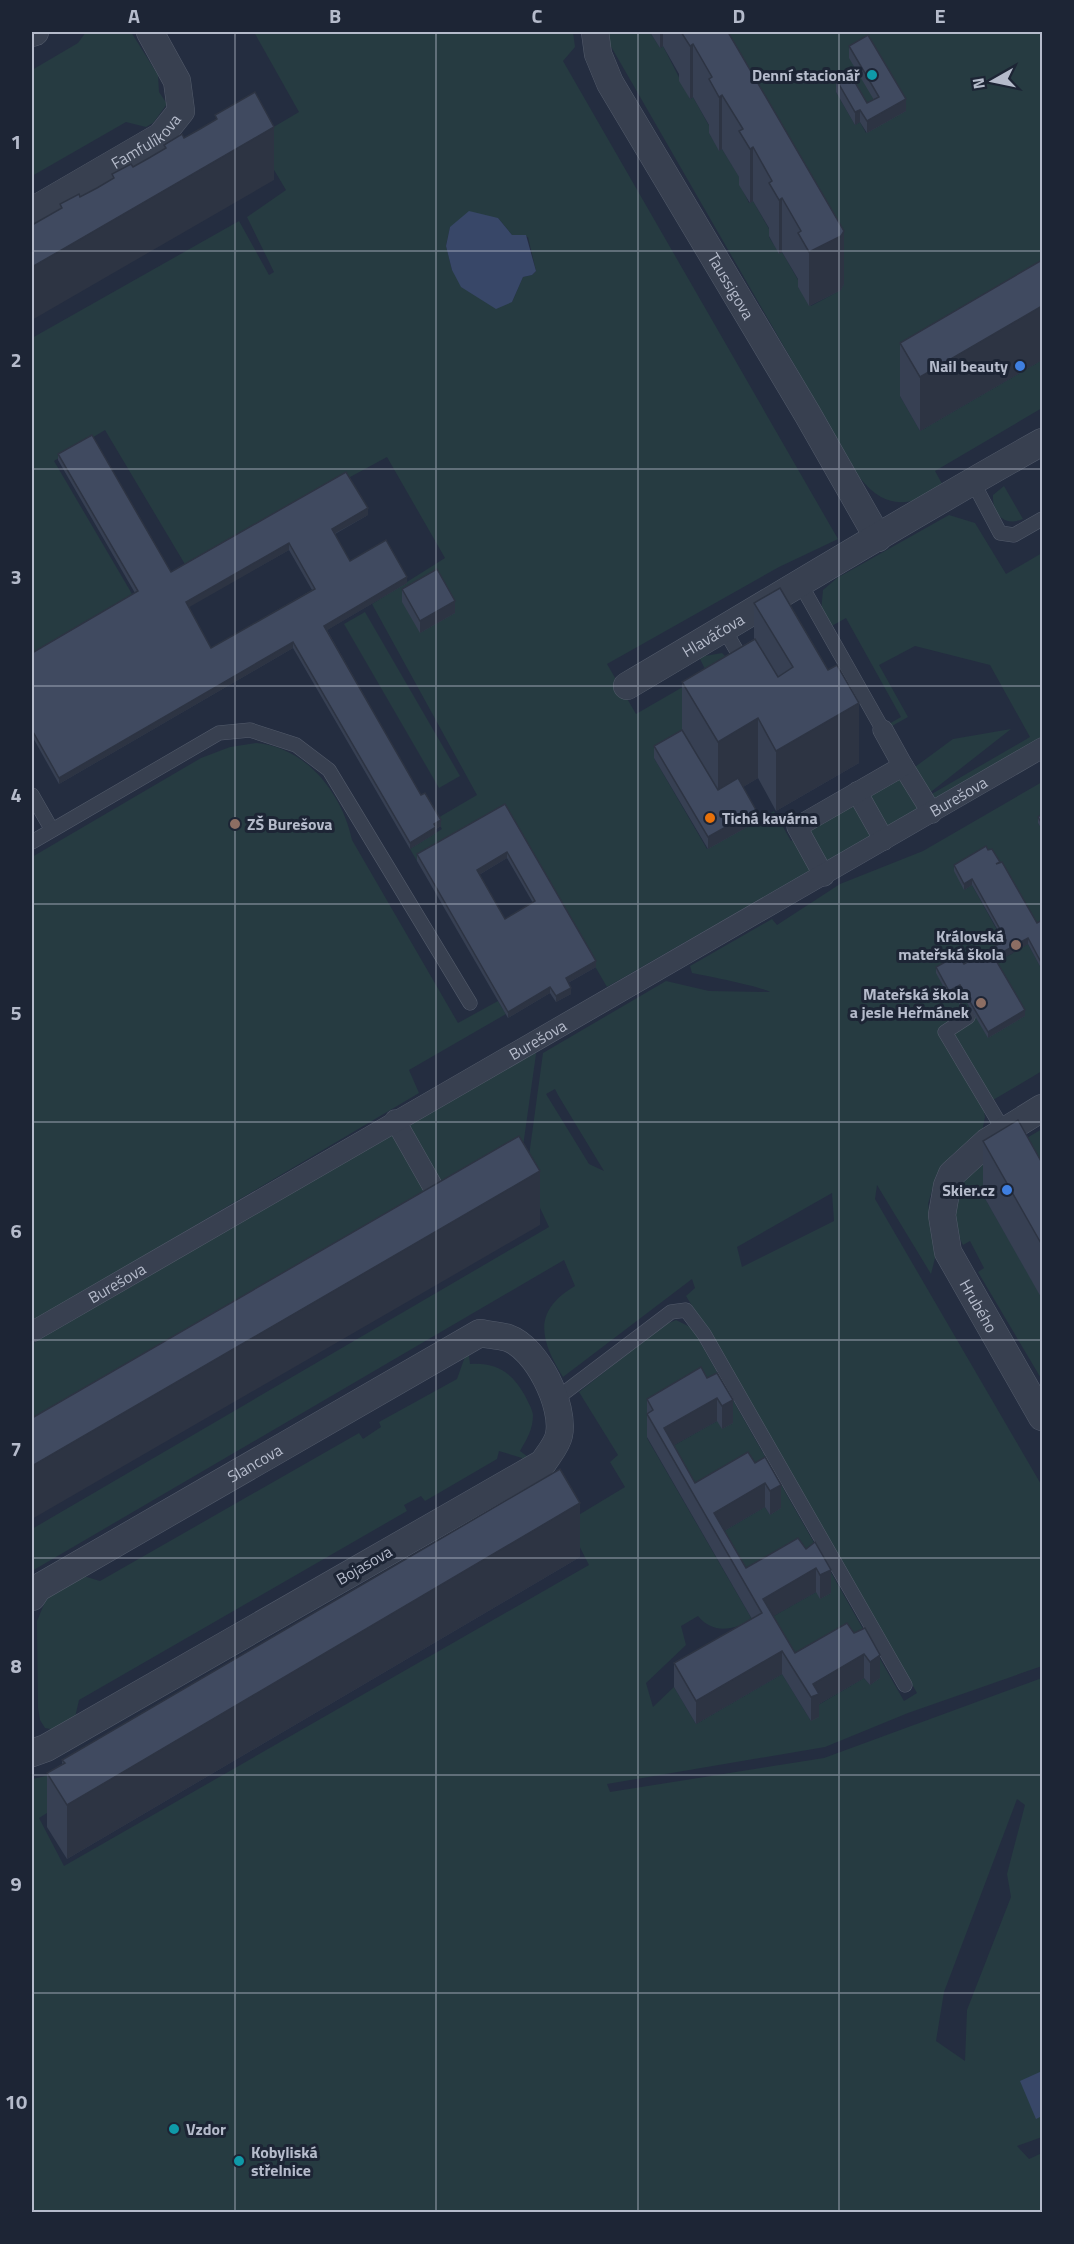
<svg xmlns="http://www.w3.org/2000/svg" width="1074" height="2244" viewBox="0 0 1074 2244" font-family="'Titillium Web',sans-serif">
<rect width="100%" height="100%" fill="#242d40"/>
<!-- green -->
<g fill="#263b41" fill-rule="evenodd">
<path d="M86,32H131L158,75L159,92L167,104L153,123L146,127L126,122L32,176V70L78,43Z"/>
<path d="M254,32H573L575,47L563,61L838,539L779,567L607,664L636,714L707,673L699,657L722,653L730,661L753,699L654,758L707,849L774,811L791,841L898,776L900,778L953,739L1011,729L918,802L1030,737L990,665L915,646L879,665L908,717L892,726L899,738L895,740L887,725L901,717L846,618L830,627L821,612L823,590L837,578L949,515L975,523L1006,574L1042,553V737L607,987L505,811L417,861L410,849L442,829L436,819L477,795L372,604L445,558L387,457L186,566L105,430L54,461L135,599L32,659V338L239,221L269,275L274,272L247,217L286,190L255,138L299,112ZM498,218L512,235L528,237L536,271L532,275L523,277L512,302L452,270L446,246L450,227Z"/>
<path d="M607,32H650L660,48L663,46L690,99L693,97L712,131L709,133L719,150L722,149L743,183L740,185L749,203L753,201L772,234L769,237L779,253L782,252L801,285L798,287L811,306L841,290L844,284L697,32H1042V313L900,396L920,431L1042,360V408L935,471L945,489C909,505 887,512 859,477L609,43ZM836,92L879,109L866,133L860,122L855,125Z"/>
<path d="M1004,486L1023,519C1004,527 992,514 993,495Z"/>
<path d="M365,612L460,776L439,788L344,624Z"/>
<path d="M256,743C306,747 342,793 352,840L458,1023L498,1001L506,1014L409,1070L419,1093L32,1322V857L201,758L230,747Z"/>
<path d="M1042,782V820L1038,823L1042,830V926L972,885L1006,946L949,997L960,991L963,996L957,1000L960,1004L966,1001L994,964L1028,944L1042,970V1071L983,1106L985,1117L982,1132L953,1154L936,1176L928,1204L937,1250L931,1274L877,1185L875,1199L1042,1486V1666L908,1713L825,1747L607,1784L610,1792L824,1758L1042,1678V2137L1017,2146L1029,2159L1042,2153V2212H32V1779L46,1776L71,1762L87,1788L39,1818L64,1866L589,1565L567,1522L625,1487L610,1462L618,1455L579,1392L664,1325L676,1320L692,1328L904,1701L917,1693L757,1413L686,1296L695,1288L692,1279L563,1377C541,1341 531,1312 575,1286L564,1260L32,1571V1529L549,1227L526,1178L543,1053L666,981L709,991L770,992C763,987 707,976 692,973L690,966L772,919L777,925L840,884L923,851ZM555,1089L558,1095L604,1171L589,1164L546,1094ZM832,1193L834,1221L742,1267L737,1247ZM717,1396V1421L664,1451L695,1506L765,1481L770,1515L765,1507L714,1537L746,1592L816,1566V1592L763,1622L795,1676L865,1651L870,1685L864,1678L813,1708L811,1721L782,1674L696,1724L674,1687L653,1707L646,1683L686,1645L681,1626L698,1616C714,1635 732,1629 753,1621L647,1438ZM1017,1799L1025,1805L1007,1874L1011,1897L967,2010L965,2061L936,2041L944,1992Z"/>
<path d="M537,1047L518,1182L32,1465V1344Z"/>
<path d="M1042,1129V1216L983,1195L1042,1298V1380L978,1272L984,1268L970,1241L963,1245C929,1178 996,1157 1042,1129Z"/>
<path d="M468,1348L470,1364C495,1362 512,1372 524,1394C527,1400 532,1408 533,1415C533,1429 527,1439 520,1451L532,1460L520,1465L522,1458L499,1451L497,1459L425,1501L421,1496L404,1505L407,1511L79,1700L73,1726L61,1731L45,1728L40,1720L38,1708L37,1621L47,1597L77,1574L100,1581L359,1433L363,1439L381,1427L379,1422L457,1379Z"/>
</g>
<!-- water -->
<g fill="#384768">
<path d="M469,211L498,218L512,235H526L536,271L532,275L523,277L512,302L496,309L461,287L452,270L446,246L450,227Z"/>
<path d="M1042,2071V2116L1036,2119L1020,2081Z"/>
</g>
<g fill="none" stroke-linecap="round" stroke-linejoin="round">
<!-- service casing -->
<g stroke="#535b6b" stroke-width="15">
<g id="service">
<path d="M973,482L1000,533L1014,535L1042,519"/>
<path d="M801,585L883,730"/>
<path d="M724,629L745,665"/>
<path d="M32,795L52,830"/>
<path d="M32,842L219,733L250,730L296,745L329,770L470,1003"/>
<path d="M968,1017L945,1032L1004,1131"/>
<path d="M556,1399L671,1312L686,1310L704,1334L905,1685"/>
</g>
</g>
<!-- pedestrian casing -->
<g stroke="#535b6b" stroke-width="21">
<g id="pedestrian">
<path d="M903,766L932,813"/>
<path d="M857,792L884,840"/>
<path d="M824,876L797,827L903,766L883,730"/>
<path d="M395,1120L446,1210"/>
<path id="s1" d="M32,1332L1042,748"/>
</g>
</g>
<!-- minor casing -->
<g stroke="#535b6b" stroke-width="28">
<g id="minor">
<path id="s2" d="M595,32L598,54L610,83L808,415L878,538"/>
<path d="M32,33L35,32"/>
<path id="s3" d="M32,211L161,136L181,111L177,81L150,32"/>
<path id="s4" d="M627,686C765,605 902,520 1042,442"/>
<path id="s5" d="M1042,1108L987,1142L952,1174L947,1186L942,1215L948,1252L1042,1417"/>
<path id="s6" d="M32,1597L38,1588L480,1333C489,1335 499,1335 508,1338C537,1348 565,1406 559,1435C557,1445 548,1455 543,1463L46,1748L32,1753"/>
</g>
</g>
<!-- service -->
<use href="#service" stroke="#384050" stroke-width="14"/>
<!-- pedestrian -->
<use href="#pedestrian" stroke="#384050" stroke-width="20"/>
<!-- minor -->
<use href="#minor" stroke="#384050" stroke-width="27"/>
</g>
<!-- wall -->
<g fill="#374053" fill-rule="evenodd">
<path d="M650,32H728L844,284L841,290L809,306L798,287V279L782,252L779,254L769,236V228L753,201L750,203L739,185V177L722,149L719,151L709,133V125L693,97L690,99L679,81V74L663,46L660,48Z"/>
<path d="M849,46L906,111L867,133L860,122L855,125L836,92V79L867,103L874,100L849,58Z"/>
<path d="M1042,260V360L920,431L900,396V343Z"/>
<path d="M58,454L171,572L368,515L335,534L350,561L407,583L327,630L421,795L441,826L436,829V833L410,849L293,648L59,784L32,736V653L135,593L58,460ZM289,550L312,590L211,648L188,607Z"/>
<path d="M402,589L455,613L420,633L402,602Z"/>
<path d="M754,603L859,763L776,811L758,778L743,787L756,822L708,849L654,758V746L682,730V682L754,639Z"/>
<path d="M505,804L596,967L568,983L571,994L556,1002L550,993L508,1018L417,861V854ZM507,858L533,903L505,919L479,875Z"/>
<path d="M1042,814V830L1038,823V817Z"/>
<path d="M988,850L1000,863L1037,923L1042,920V970L1028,944L996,962L1025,1016L988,1038L966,1001L960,1005L957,1000V994L961,992L960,991L949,997L936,973V967L964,964L1004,941L972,885L964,890L954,871V865Z"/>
<path d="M983,1141L1042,1163V1299L983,1195Z"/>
<path d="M701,1367L733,1423L722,1429L717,1421L674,1445L695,1483L748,1452L781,1508L770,1515L765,1507L724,1531L746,1568L798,1538L831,1593L820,1599L816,1592L773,1616L795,1653L847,1623L880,1678L870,1685L864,1678L819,1704V1717L811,1721L782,1674L696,1724L674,1687V1663L752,1619L647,1437V1399Z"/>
<path d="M580,1557L67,1859L47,1827V1773L62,1764V1760Z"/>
</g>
<!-- shaded-wall -->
<g fill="#2d3443">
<path d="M660,32H663V46L660,48Z"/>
<path d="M693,44V97L690,99V46Z"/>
<path d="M722,95V149L719,151V97Z"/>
<path d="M906,99V111L867,133V121Z"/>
<path d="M860,110V122L855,125V112Z"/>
<path d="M274,127V180L32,320V267Z"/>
<path d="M753,147V201L750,203V149Z"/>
<path d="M782,198V252L779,254V200Z"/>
<path d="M844,231V284L841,290L809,306V252Z"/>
<path d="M1042,306V360L920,431V377Z"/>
<path d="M368,508V515L332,535V529Z"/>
<path d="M289,543V550L186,609V602Z"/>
<path d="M407,577V583L324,632V626Z"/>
<path d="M455,601V613L420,633V621Z"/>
<path d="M293,642V648L59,784V778Z"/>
<path d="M859,703V763L776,811V751Z"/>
<path d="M758,718V778L718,802V742Z"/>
<path d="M756,810V822L708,849V837Z"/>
<path d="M441,820V826L436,829V833L410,849V843Z"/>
<path d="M507,852V858L477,876V870Z"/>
<path d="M972,879V885L964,890V884Z"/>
<path d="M1028,938V944L994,964V957Z"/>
<path d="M596,961V967L566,984V978Z"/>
<path d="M960,985V991L949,997V991Z"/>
<path d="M550,987V993L508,1018V1012Z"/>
<path d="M571,988V994L556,1002V996Z"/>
<path d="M966,995V1001L960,1005V998Z"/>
<path d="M1025,1010V1016L988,1038V1032Z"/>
<path d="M540,1171V1225L32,1519V1466Z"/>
<path d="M717,1398V1421L667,1449L664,1428Z"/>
<path d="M733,1400V1423L722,1429V1406Z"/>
<path d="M765,1483V1507L717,1535L714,1513Z"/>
<path d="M781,1485V1508L770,1515V1491Z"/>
<path d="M580,1503V1557L67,1859V1805Z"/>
<path d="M816,1568V1592L763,1622V1599Z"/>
<path d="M831,1570V1593L820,1599V1575Z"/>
<path d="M782,1651V1674L696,1724V1701Z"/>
<path d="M864,1654V1678L819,1704V1717L811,1721V1697L813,1684Z"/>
<path d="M880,1655V1678L870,1685V1662Z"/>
</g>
<!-- building -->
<g fill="#404a60" stroke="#2d3443" stroke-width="1.5" fill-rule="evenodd">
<path d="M681,32H728L844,231L841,236L809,252L798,233L801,231L782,198L779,200L769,183L772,181L753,147L750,149L739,131L743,129L722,95L719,97L709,79L712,77L693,44L690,46Z"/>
<path d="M868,35L906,99L867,121L860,110L855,112L836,79L849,72L867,103L879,97L849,46Z"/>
<path d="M255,92L274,127L32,267V225L62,208L60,204L79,194L80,197L97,188L114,178L112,174L131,164L133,167L149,158L166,148L164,145L182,134L184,138L200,129L217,119L215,115Z"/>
<path d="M1042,260V306L920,377L900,343Z"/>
<path d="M92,435L171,572L346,472L368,508L332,529L350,561L386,540L407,577L324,626L421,795L425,793L441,820L434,824L436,827L410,843L293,642L59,778L32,730V653L138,591L58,454ZM289,543L315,589L211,648L186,602Z"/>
<path d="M437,569L455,601L420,621L402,589Z"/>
<path d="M780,588L828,670L837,665L859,703L776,751L758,718L718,742L682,682L755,639L778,677L793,667L754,603Z"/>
<path d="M682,730L718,790L738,778L756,810L708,837L654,746Z"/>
<path d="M505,804L596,961L566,978L571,988L556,996L550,987L508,1012L417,854ZM507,852L535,901L505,919L477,870Z"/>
<path d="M1042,814V824L1038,817Z"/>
<path d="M986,846L988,850L992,849L1000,862L996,864L1002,862L1037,923L1042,920V964L1028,938L994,957L1025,1010L988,1032L966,995L960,998L957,994L963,990L960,985L949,991L936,967L958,955L964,964L1006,940L972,879L964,884L954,865Z"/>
<path d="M1018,1120L1042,1163V1245L983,1141Z"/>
<path d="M519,1136L540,1171L32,1466V1418Z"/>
<path d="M701,1367L707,1378L717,1373L733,1400L722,1406L717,1398L664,1428L695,1483L748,1452L755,1463L765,1457L781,1485L770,1491L765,1483L714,1513L746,1568L798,1538L806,1549L815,1542L831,1570L820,1575L816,1568L763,1599L795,1653L847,1623L854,1633L865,1628L880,1655L870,1662L864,1654L813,1684L819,1694L811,1697L782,1651L696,1701L674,1663L762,1613L647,1414L653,1410L647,1399Z"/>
<path d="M560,1469L580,1503L67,1805L47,1773L65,1763L62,1760Z"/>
</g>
<!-- grid -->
<path fill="none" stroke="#b5bbcb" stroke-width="1.5" stroke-opacity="0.55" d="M235,32V2212M436,32V2212M638,32V2212M839,32V2212M32,251H1042M32,469H1042M32,686H1042M32,904H1042M32,1122H1042M32,1340H1042M32,1558H1042M32,1775H1042M32,1993H1042"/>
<!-- markers -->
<g fill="#0f9aa8" stroke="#1d2535" stroke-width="2">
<circle cx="872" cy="75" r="6"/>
<circle cx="174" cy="2129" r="6"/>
<circle cx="239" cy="2161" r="6"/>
</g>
<g fill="#3f7fe0" stroke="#1d2535" stroke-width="2">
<circle cx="1020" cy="366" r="6"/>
<circle cx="1007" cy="1190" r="6"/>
</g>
<circle fill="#e8710a" stroke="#1d2535" stroke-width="2" cx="710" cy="818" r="6"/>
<g fill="#8d6e63" stroke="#1d2535" stroke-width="2">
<circle cx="235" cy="824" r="6"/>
<circle cx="1016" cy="945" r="6"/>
<circle cx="981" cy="1003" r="6"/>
</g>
<g text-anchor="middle" stroke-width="6" stroke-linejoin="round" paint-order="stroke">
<!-- poi labels -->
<g font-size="16" font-weight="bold" fill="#b5bbcb" stroke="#1d2535" text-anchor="end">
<text x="860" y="81">Denní stacionář</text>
<text x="1008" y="372">Nail beauty</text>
<text x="722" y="824" text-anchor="start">Tichá kavárna</text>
<text x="247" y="830" text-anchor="start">ZŠ Burešova</text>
<text x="1004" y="942">Královská<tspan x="1004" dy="18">mateřská škola</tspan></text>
<text x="969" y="1000">Mateřská škola<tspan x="969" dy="18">a jesle Heřmánek</tspan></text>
<text x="995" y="1196">Skier.cz</text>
<text x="186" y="2135" text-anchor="start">Vzdor</text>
<text x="251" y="2158" text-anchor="start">Kobyliská<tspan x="251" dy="18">střelnice</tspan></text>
</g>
<!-- street labels -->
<g font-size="16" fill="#b5bbcb" stroke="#1d2535">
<text dy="6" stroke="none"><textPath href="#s3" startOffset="134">Famfulíkova</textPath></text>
<text dy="6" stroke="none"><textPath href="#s2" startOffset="290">Taussigova</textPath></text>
<text dy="6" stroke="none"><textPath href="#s4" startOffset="100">Hlaváčova</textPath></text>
<text dy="6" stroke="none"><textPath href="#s1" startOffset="1070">Burešova</textPath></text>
<text dy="6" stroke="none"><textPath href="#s1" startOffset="584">Burešova</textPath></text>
<text dy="6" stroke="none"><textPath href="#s1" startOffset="98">Burešova</textPath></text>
<text dy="6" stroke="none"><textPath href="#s5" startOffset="254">Hrubého</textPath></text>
<text dy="6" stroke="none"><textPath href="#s6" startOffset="261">Slancova</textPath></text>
<text transform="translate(364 1565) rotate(-30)" y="6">Bojasova</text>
</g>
</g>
<!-- border -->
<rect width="1074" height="2244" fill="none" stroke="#1d2535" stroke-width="66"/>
<!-- north arrow -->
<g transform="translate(993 81) rotate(261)" stroke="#1d2535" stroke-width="4.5" paint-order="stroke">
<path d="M0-4.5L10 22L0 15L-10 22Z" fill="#b5bbcb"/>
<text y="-9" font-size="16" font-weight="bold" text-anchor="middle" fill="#b5bbcb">N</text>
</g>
<rect x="33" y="33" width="1008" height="2178" fill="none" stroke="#b5bbcb" stroke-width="2"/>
<g font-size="20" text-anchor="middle" font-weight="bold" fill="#b5bbcb">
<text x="134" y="23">A</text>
<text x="335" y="23">B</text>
<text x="537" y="23">C</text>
<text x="739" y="23">D</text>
<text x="940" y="23">E</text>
<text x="16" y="149">1</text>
<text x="16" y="367">2</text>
<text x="16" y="584">3</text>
<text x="16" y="802">4</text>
<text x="16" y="1020">5</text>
<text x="16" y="1238">6</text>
<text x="16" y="1456">7</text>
<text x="16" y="1673">8</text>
<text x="16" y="1891">9</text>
<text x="16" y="2109">10</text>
</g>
</svg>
